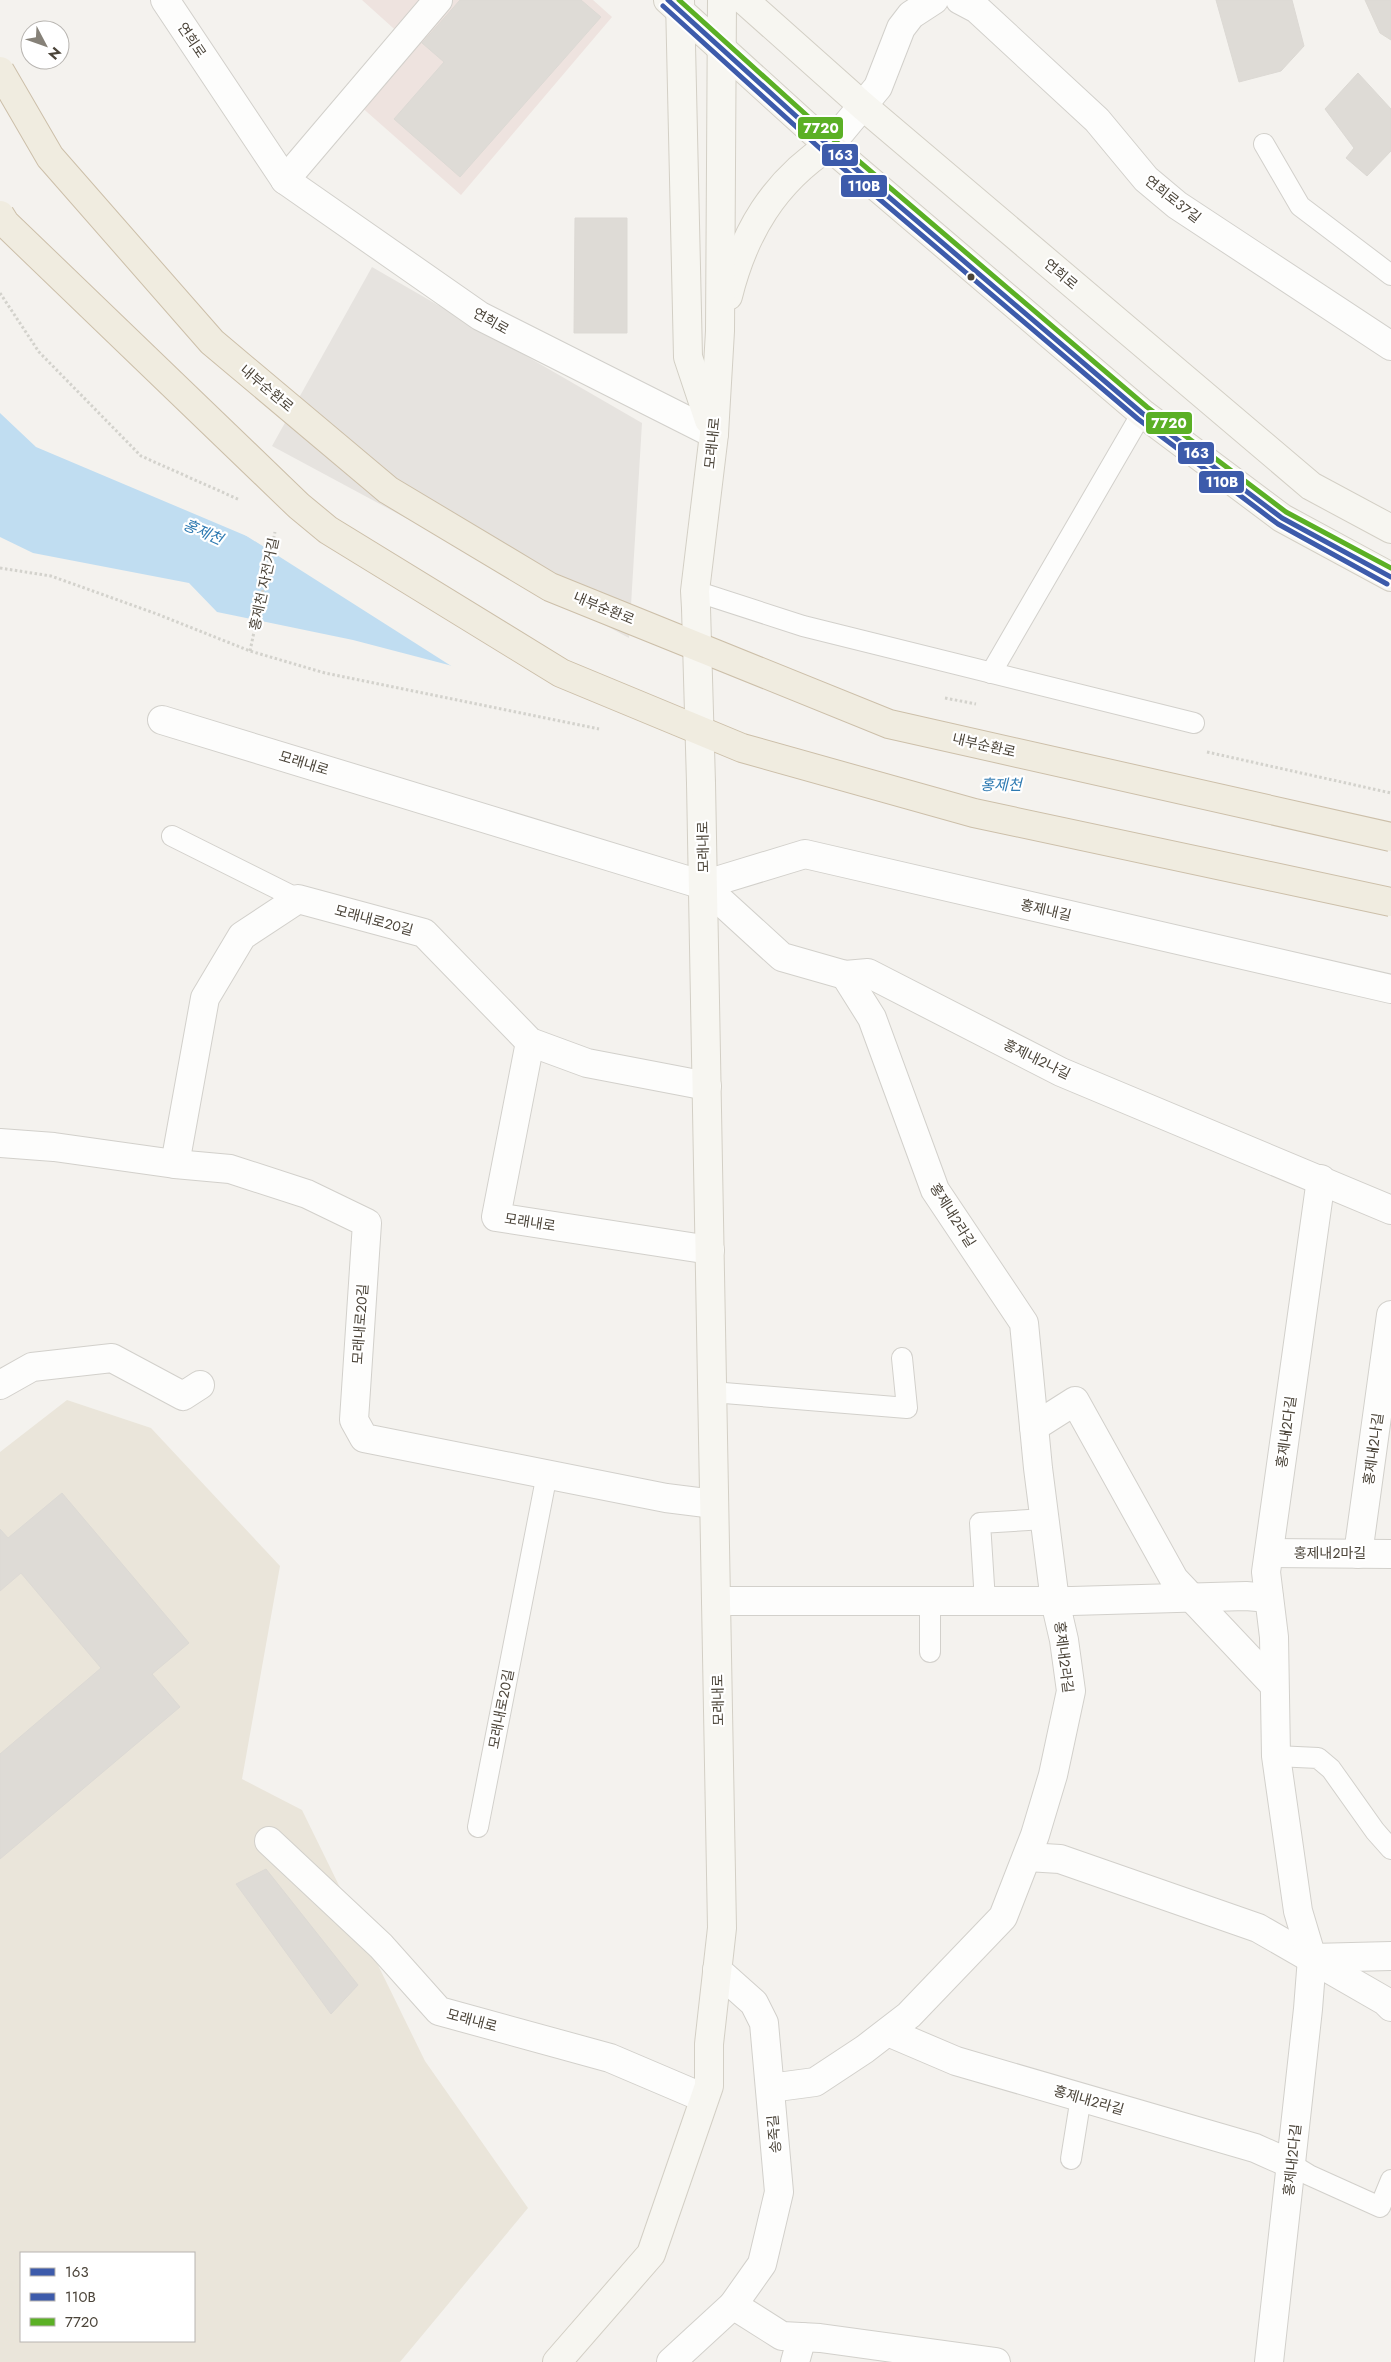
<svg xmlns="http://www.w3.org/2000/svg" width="1391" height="2362" viewBox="0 0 1391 2362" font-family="Jost,'Noto Sans KR',sans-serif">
<rect width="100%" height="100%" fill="#f4f2ee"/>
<!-- education -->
<path fill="#eae5da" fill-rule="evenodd" d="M67,1400L151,1428L280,1566L242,1779L302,1810L425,2061L528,2208L400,2362H0V1452ZM21,2253H194V2341H21Z"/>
<!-- medical -->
<path fill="#eee3df" d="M362,0H593L612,17L461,195L350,97L402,36Z"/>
<!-- parking -->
<path fill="#e6e3df" d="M372,267L642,423L629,638L272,446Z"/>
<!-- water -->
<path fill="#c0ddf1" d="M0,413L36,447L249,537L464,669L353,640L217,612L189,583L33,553L0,537Z"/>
<!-- pier -->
<path fill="#f4f2ee" d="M231,526L250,534L472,589L691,664L1082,758L1391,840V916L988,829L833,783L688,745L456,669Z"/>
<!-- building -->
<g fill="#dedbd6" stroke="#dcd9d4">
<path d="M460,0H581L601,17L460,177L394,119L444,62L422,43Z"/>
<path d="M1216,0H1292L1304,46L1281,71L1239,82Z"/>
<path d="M1365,0H1391V40L1380,33Z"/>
<path d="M1358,73L1391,109V151L1367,176L1346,158L1354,148L1325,109Z"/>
<path d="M575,218H627V333H574Z"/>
<path d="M62,1493L189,1643L152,1674L180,1707L0,1859V1754L101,1668L21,1573L0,1591V1529L8,1538Z"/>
<path d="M266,1869L358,1985L331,2014L236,1884Z"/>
</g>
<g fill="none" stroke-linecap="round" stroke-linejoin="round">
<!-- service casing -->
<g stroke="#d2d0cb" stroke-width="22">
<g id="service">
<path d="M1264,144L1300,206L1391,275"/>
<path d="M695,591L803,626L1194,723"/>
<path d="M991,673L1142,413"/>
<path d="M172,836L298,899"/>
<path d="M712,1392L907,1408L902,1358"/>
<path d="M930,1601V1652"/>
<path d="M985,1601L980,1523L1045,1519"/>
<path d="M1276,1756L1318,1758L1331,1769L1375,1831L1391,1849"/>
<path d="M478,1827L547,1474"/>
<path d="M1071,2159L1081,2097"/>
<path d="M1291,2164L1309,2175L1380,2207L1391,2180"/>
</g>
</g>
<!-- minor casing -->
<g stroke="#d2d0cb" stroke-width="30">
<g id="minor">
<path d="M165,0L285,180L480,316L714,434"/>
<path d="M960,0L977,9L1097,120L1146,179L1177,205L1391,346"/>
<path d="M829,146L878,87L901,28L911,15L934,0"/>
<path d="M285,180L438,0"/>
<path d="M162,720L703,885L782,957L845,975L868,973L1061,1072L1391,1210"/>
<path d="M703,885L805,854L1391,989"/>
<path d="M530,1042L496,1217L710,1250"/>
<path d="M0,1143L54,1147L175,1164L230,1169L307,1194L367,1223L354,1420L364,1438L666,1498L714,1504"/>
<path d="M175,1164L205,998L242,936L298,899L424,933L530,1042L587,1063L707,1086"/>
<path d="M0,1385L32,1367L112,1358L183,1396L200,1385"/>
<path d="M1034,1427L1075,1401L1174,1579L1274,1685"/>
<path d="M1269,1553L1391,1554"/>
<path d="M1358,1554L1391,1315"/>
<path d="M716,1601H1072L1246,1596L1269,1598"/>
<path d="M269,1841L381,1946L439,2011L610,2058L704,2098"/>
<path d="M1027,1857L1060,1859L1258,1928L1385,2001L1391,2007"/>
<path d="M1312,1958L1391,1956"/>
<path d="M717,1970L754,2003L764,2023L779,2192L762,2264L733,2305"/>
<path d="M888,2032L956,2061L1255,2148L1291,2164"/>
<path d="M770,2088L815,2082L865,2049L909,2015L1003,1917L1035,1835L1053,1775L1071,1691L1064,1640L1055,1601L1038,1468L1024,1323L935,1190L872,1018L845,975"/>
<path d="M671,2362L733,2305L782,2336L820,2338L996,2362"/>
<path d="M795,2362L802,2337"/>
<path d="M1269,2362L1308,2009L1312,1958L1298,1911L1276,1756L1274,1637L1266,1572L1321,1179"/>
</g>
</g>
<!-- secondary casing -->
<g stroke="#d3cfc5" stroke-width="30">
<g id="secondary">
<path d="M668,0L829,146L1142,413L1282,518L1391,577"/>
<path d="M680,0L688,357L709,420"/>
<path d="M744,0L863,106L1311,486L1391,529"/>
<path d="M728,296C744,232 774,182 829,146"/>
<path d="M696,608L695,591L714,434L720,331L722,0"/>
<path d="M557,2362L651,2254L709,2086V2044L722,1928L701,783"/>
</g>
</g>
<!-- path -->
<g stroke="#d3d2cc" stroke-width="3" stroke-dasharray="2.5 2.5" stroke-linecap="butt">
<path d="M0,293L39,352L141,456L240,500"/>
<path d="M0,568L51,576L157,614L250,651L325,673L599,729"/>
<path d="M250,651L275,532"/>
<path d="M945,698L976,704"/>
<path d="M1207,752L1391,793"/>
</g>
<!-- service -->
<use href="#service" stroke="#fdfdfc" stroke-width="20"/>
<!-- minor -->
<use href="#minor" stroke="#fdfdfc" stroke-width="28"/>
<!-- secondary -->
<use href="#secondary" stroke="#f7f6f1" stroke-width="28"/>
<!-- secondary-bridge casing -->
<g stroke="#d3cfc5" stroke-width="30" stroke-linecap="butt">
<path id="secondary-bridge" d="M696,608L701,783"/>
</g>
<!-- trunk-bridge casing -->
<g stroke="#ccbfa9" stroke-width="30" stroke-linecap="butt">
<g id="trunk-bridge">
<path d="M0,71L50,157L212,342L388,490L550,587L889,724L1391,837"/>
<path d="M0,215L5,223L299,506L328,530L561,673L742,748L974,813L1391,902"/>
</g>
</g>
<!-- secondary-bridge -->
<use href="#secondary-bridge" stroke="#f7f6f1" stroke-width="28"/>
<!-- trunk-bridge -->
<use href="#trunk-bridge" stroke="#f0ece0" stroke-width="28"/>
<!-- bus-1 casing -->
<g stroke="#fff" stroke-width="9">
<path id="bus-1" d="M668,0L829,146L1142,413L1282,518L1391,577"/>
</g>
<!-- bus-2 casing -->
<g stroke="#fff" stroke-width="9">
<path id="bus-2" d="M663,6L824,152L1138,419L1278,524L1387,584"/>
</g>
<!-- bus-3 casing -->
<g stroke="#fff" stroke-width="9">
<path id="bus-3" d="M679,0L834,140L1147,407L1286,512L1391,568"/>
</g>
<!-- bus-1 -->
<use href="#bus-1" stroke="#3d5bab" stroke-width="5"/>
<!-- bus-2 -->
<use href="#bus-2" stroke="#3d5bab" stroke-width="5"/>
<!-- bus-3 -->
<use href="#bus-3" stroke="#5bb025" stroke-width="5"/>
</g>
<!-- markers -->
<circle fill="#4b4439" stroke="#fff" stroke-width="2" cx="971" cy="277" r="4.5"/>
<g text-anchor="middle" stroke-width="4.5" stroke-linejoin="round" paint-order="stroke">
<!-- street labels -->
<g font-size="14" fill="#4b4439" stroke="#fff">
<text transform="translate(192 40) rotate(56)" y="5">연희로</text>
<text transform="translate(1173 199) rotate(38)" y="5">연희로37길</text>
<text transform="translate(1061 274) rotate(40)" y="5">연희로</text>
<text transform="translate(491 321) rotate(29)" y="5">연희로</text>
<text transform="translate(267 388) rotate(40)" y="5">내부순환로</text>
<text transform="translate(712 443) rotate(-84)" y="5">모래내로</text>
<text transform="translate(264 584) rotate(-78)" y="5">홍제천 자전거길</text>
<text transform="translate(604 608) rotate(22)" y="5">내부순환로</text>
<text transform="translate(984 745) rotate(13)" y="5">내부순환로</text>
<text transform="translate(304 763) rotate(17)" y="5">모래내로</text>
<text transform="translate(703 847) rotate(-91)" y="5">모래내로</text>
<text transform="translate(1046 910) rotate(13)" y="5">홍제내길</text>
<text transform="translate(374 920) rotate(15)" y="5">모래내로20길</text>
<text transform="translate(1037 1059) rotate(26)" y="5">홍제내2나길</text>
<text transform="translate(953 1215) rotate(58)" y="5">홍제내2라길</text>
<text transform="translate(530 1222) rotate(9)" y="5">모래내로</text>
<text transform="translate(360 1324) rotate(-86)" y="5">모래내로20길</text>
<text transform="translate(1286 1432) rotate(-82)" y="5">홍제내2다길</text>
<text transform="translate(1373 1449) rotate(-82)" y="5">홍제내2나길</text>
<text x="1330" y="1558">홍제내2마길</text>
<text transform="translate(1064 1657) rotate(83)" y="5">홍제내2라길</text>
<text transform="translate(718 1700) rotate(-91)" y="5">모래내로</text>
<text transform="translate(501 1709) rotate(-79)" y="5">모래내로20길</text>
<text transform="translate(472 2020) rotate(15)" y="5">모래내로</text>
<text transform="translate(1089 2100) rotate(16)" y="5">홍제내2라길</text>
<text transform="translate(774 2134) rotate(-95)" y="5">송죽길</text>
<text transform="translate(1292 2160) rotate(-84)" y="5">홍제내2다길</text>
</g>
<!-- water labels -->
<g font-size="15" font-style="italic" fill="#2e7ab2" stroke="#fff">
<text transform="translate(203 532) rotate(24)" y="5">홍제천</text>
<text x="1001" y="790">홍제천</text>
</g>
</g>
<g stroke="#fff" stroke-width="2">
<rect x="797" y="116" width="47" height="24" rx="5" fill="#5bb025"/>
<rect x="821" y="143" width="38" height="24" rx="5" fill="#3d5bab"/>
<rect x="840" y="174" width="48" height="24" rx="5" fill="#3d5bab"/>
<rect x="1145" y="411" width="48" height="24" rx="5" fill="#5bb025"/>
<rect x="1177" y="441" width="38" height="24" rx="5" fill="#3d5bab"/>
<rect x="1198" y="470" width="47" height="24" rx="5" fill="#3d5bab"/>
</g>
<g font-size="14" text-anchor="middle" font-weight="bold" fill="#fff">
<text x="821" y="133">7720</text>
<text x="840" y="160">163</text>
<text x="864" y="191">110B</text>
<text x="1169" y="428">7720</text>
<text x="1196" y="458">163</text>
<text x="1222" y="487">110B</text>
</g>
<!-- legend -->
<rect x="20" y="2252" width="175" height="90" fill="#ffffff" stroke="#b7b4b0"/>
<rect x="30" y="2268" width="25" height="8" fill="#3d5bab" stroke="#b7b4b0"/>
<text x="65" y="2277" font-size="15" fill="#4b4439">163</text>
<rect x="30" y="2293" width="25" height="8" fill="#3d5bab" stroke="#b7b4b0"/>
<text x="65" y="2302" font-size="15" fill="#4b4439">110B</text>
<rect x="30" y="2318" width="25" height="8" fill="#5bb025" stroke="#b7b4b0"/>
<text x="65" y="2327" font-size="15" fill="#4b4439">7720</text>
<!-- north arrow -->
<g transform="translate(45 45) rotate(131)"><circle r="24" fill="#ffffff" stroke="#b7b4b0"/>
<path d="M0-4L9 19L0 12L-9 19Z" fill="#868178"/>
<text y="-8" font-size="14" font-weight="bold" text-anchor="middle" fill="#4b4439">N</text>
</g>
</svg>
